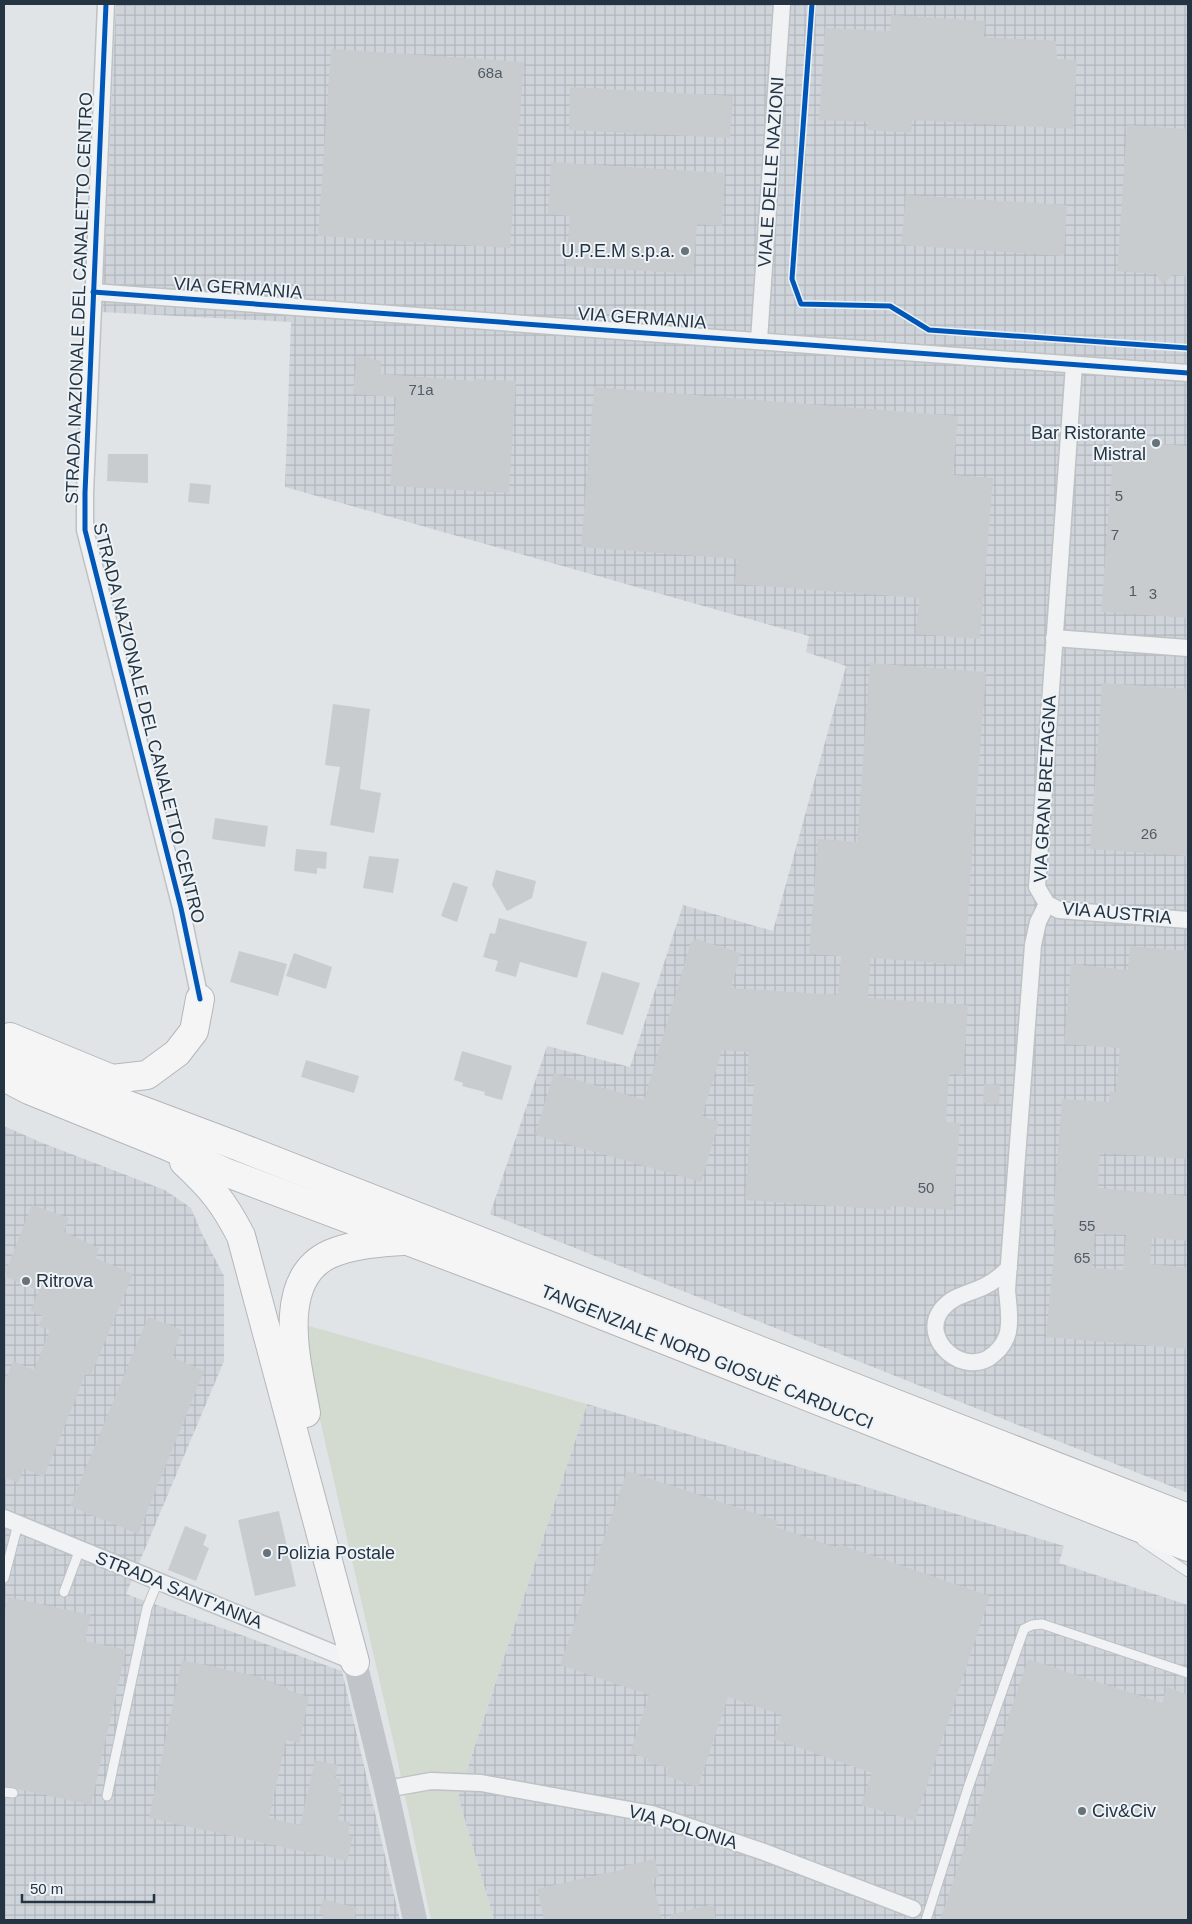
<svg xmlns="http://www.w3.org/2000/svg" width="1192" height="1924" viewBox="0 0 1192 1924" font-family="Arial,sans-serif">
<defs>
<pattern id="industrial-grid" width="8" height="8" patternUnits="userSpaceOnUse" patternTransform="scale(1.25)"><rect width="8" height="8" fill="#ced4da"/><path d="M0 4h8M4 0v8" fill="none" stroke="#b1b7bc"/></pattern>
</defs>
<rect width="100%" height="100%" fill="#e1e4e6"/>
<!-- industrial -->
<g fill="url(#industrial-grid)">
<path d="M116,4H1188V1493L490,1214L547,1046L630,1067L683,905L773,931L846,666L806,652L809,636L285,487L291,322L102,312Z"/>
<path d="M4,1126L40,1142L165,1190L191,1208L202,1234L224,1276V1361L126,1594L342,1671L400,1920H4Z"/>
<path d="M587,1404L1064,1546L1059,1563L1188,1605V1920H494L458,1797Z"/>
</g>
<!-- green -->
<path fill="#d3dbd0" d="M302,1324L587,1404L458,1797L494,1920H431L396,1753L307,1363Z"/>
<!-- building -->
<g fill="#c9cccf" fill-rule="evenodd">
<path d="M891,15L985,21L984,37L1056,41L1057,59L1077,60L1073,129L912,120L911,133L867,130L868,122L819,120L825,28L890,31Z"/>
<path d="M331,49L524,62L510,248L318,236Z"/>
<path d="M570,87L733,96L730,138L569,130Z"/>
<path d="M1127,125L1188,129V276L1172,275L1163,285L1156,274L1117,271Z"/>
<path d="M551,162L725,173L722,226L697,224L693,274L566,266L570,216L548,214Z"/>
<path d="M906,195L1067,205L1064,256L901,245Z"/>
<path d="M357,356L370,357L371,359L381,361V374L474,381L475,379L516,381L509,493L390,486L396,397L353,394Z"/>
<path d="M594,387L958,416L953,475L993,478L980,639L916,634L919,598L735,584L737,559L581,547Z"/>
<path d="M1114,441L1188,446V618L1101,612Z"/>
<path d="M108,454H148V483L107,481Z"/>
<path d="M190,483L211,485L209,504L188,502Z"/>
<path d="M870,663L986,672L964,965L871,958L868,998L968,1005L963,1075L949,1073L946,1122L960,1123L953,1210L891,1206V1210L745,1200L754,1083H747L749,1052L722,1050L702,1116L719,1122L701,1182L535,1135L554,1073L644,1100L691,942L696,939L741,953L731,988L838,995L841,956L809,954L818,839L857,842Z"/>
<path d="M1102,683L1188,689V856L1090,849Z"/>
<path d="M333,704L370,709L360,789L381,793L374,833L330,825L340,767L325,765Z"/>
<path d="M215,818L268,826L265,847L212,839Z"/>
<path d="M296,849L327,852L326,869L317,868V874L294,871Z"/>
<path d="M369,856L399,859L393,893L363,888Z"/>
<path d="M496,870L536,881L532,898L507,911L492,885Z"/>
<path d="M453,882L468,887L457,922L441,916Z"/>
<path d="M499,918L587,942L577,978L520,962L516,977L495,971L498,961L483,957L490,933L495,934Z"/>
<path d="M1130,946L1188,951V1159L1100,1153L1098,1188L1188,1196V1241L1152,1238L1150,1264L1188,1268V1349L1046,1337L1056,1230L1052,1229L1062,1099L1109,1102L1110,1091L1116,1092L1120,1048L1064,1044L1071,964L1128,970ZM1095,1233L1126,1235L1123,1270L1092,1268Z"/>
<path d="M239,951L287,964L278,996L230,982Z"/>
<path d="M294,953L332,967L326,989L286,976Z"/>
<path d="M602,972L640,983L623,1035L586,1024Z"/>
<path d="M462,1051L512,1066L502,1100L484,1095L485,1092L462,1086L463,1083L454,1080Z"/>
<path d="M306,1060L359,1076L354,1093L301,1077Z"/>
<path d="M984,1084L1000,1085L999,1104L983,1103Z"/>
<path d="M32,1205L69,1218L64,1232L99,1248L96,1258L133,1274L91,1375L86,1373L44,1477L24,1469L18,1483L4,1477V1384L13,1361L34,1370L50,1330L38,1326L43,1316L30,1311L39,1291L4,1276Z"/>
<path d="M148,1317L182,1330L172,1357L204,1371L138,1534L70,1506Z"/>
<path d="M627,1471L778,1521L776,1527L838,1548L839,1544L990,1596L915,1821L861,1805L872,1773L774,1739L782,1715L728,1697L698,1787L666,1776L668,1768L647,1762L648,1759L630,1753L649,1695L560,1665Z"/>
<path d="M279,1511L296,1586L255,1596L238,1520Z"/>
<path d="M185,1526L207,1535L203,1545L209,1548L196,1581L168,1570Z"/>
<path d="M8,1597L91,1615L85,1641L126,1650L91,1805L4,1786V1615Z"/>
<path d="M1028,1659L1162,1703L1167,1687L1188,1695V1920H940Z"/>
<path d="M182,1660L261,1677V1679L274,1682V1684L288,1688V1690L309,1697L299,1743L286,1740L269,1818L300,1825L315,1760L338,1765L335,1778L341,1779L338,1792L343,1793L338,1820L350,1822L348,1835L353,1836L347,1861L149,1818Z"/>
<path d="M655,1859L659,1877L652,1879L662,1920H544L537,1889L625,1869L624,1866Z"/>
<path d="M323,1899L357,1908L354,1920H322L324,1914L319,1913Z"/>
<path d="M713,1904L716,1920H670V1915Z"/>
</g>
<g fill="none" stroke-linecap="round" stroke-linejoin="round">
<!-- lane casing -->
<g stroke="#bfc2c4" stroke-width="11">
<g id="lane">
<path d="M1142,1541L1188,1572"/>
<path d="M4,1578L18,1524"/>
<path d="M64,1592L80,1549"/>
<path d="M4,1792L13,1793"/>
<path d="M107,1796L147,1608L158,1581"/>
<path d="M926,1920L968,1788L1024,1629L1032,1625L1042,1624L1188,1673"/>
</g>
</g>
<!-- street casing -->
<g stroke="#bfc2c4" stroke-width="19">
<g id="street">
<path d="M106,4L85,493V530L181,908L200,999"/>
<path d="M93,292L1188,373"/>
<path d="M759,340L782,4"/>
<path d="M1054,638L1188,648"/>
<path d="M1047,904L1037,887L1074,365"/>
<path d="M1047,904L1059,910L1188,920"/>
<path d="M1009,1268C1001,1276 995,1281 985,1286C969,1294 953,1295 942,1309C918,1339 965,1380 994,1354C1001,1348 1006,1341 1008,1332C1011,1318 1008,1303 1007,1290L1033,945L1038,922L1047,904"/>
<path d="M4,1518L355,1662"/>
<path d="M386,1789L431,1781L481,1783L652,1814L764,1852L913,1909"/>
</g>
</g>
<!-- highway casing -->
<g stroke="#b3b7bb" stroke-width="30">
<g id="highway">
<path d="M10,1037L112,1079L147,1075L177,1053L194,1031L200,999"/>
<path d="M4,1053L51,1076L237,1146L1188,1518"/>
<path d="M4,1077L29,1090L165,1145L225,1172L556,1297L1188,1547"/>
<path d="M184,1162C212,1188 224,1203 241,1236L355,1662"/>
<path d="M306,1413C298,1367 273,1280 330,1254C353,1244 378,1243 402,1241"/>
</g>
</g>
<!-- lane -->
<use href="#lane" stroke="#f0f2f3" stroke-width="9"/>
<!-- street -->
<use href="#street" stroke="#f0f2f3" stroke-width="16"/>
<!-- secondary -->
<path stroke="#c1c5c9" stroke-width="24" d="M355,1662L386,1789L415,1920"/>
<!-- highway -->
<use href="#highway" stroke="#f5f5f6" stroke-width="28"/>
<!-- cycleway casing -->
<g stroke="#eef3f7" stroke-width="8">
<g id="cycleway">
<path d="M106,4L85,493V530L181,908L200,999"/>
<path d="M812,4L792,279L801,304L890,306L929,330L1188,348"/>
<path d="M93,292L1188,373"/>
</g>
</g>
<!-- cycleway -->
<use href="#cycleway" stroke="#0057b8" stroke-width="5"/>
</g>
<!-- markers -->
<g fill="#67727b" stroke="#eef3f7" stroke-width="2">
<circle cx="685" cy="251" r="5"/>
<circle cx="1156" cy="443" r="5"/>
<circle cx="26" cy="1281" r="5"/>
<circle cx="267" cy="1553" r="5"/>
<circle cx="1082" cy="1811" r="5"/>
</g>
<g text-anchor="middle" stroke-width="4" stroke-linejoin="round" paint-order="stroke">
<!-- number labels -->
<g font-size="15" fill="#4f5b66">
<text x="490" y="78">68a</text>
<text x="421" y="395">71a</text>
<text x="1119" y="501">5</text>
<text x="1115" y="540">7</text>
<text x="1133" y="596">1</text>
<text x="1153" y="599">3</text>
<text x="1149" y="839">26</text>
<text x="926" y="1193">50</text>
<text x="1087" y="1231">55</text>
<text x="1082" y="1263">65</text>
</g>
<!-- street labels -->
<g font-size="18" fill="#253442" stroke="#eef3f7">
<text transform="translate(771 172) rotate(-86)" y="6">VIALE DELLE NAZIONI</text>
<text transform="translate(238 288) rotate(4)" y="6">VIA GERMANIA</text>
<text transform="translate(79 298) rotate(-88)" y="6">STRADA NAZIONALE DEL CANALETTO CENTRO</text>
<text transform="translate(642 318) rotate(4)" y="6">VIA GERMANIA</text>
<text transform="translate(149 723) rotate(76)" y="6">STRADA NAZIONALE DEL CANALETTO CENTRO</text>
<text transform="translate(1045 789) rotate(-87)" y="6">VIA GRAN BRETAGNA</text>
<text transform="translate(1117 913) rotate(5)" y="6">VIA AUSTRIA</text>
<text transform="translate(707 1357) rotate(22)" y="6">TANGENZIALE NORD GIOSUÈ CARDUCCI</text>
<text transform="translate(179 1590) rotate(22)" y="6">STRADA SANT'ANNA</text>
<text transform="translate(683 1827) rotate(17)" y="6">VIA POLONIA</text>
</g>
<!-- poi labels -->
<g font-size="18" fill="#253442" stroke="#eef3f7" text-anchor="start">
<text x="675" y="257" text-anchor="end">U.P.E.M s.p.a.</text>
<text x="1146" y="439" text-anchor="end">Bar Ristorante<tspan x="1146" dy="21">Mistral</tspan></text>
<text x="36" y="1287">Ritrova</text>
<text x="277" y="1559">Polizia Postale</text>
<text x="1092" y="1817">Civ&amp;Civ</text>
</g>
</g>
<!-- border -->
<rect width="1192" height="1924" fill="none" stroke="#253442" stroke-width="10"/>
<!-- scale -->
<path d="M22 1894v8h132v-8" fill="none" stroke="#253442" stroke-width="2.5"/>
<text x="30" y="1894" font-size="15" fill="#253442" stroke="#eef3f7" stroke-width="4" paint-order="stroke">50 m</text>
</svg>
